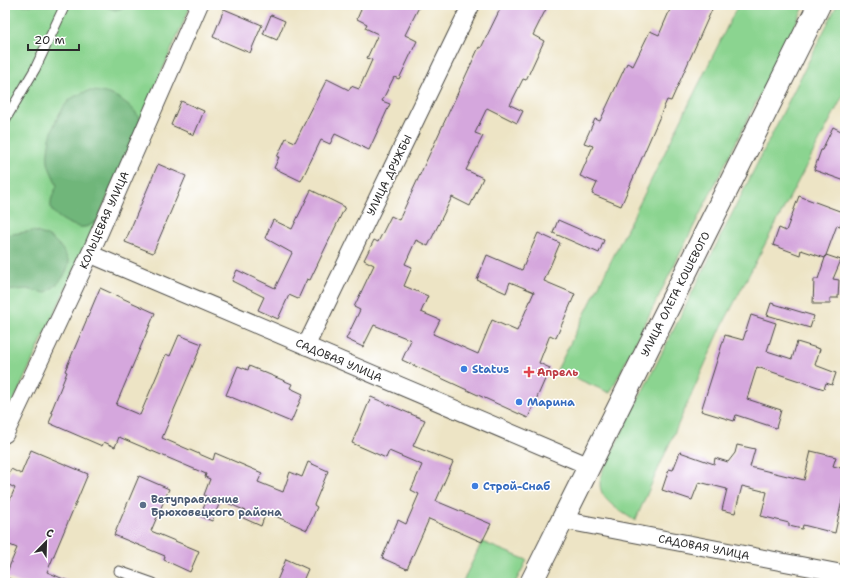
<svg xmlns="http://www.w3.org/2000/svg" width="850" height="588" viewBox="0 0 850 588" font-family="'Shantell Sans',sans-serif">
<rect width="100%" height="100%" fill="#fff"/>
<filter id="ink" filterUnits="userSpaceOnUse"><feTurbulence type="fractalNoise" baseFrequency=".025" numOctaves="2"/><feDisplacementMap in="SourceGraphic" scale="8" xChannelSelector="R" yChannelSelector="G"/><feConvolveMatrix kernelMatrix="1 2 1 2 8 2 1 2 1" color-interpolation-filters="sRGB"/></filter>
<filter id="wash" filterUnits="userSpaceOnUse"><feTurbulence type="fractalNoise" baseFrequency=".012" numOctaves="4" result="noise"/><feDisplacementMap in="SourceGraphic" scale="16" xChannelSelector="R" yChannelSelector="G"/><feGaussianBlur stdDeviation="0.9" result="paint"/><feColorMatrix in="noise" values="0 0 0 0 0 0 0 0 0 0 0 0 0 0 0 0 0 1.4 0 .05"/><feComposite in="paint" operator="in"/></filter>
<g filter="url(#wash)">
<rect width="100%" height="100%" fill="#ede4c5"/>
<!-- green -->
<g fill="#8bd490" stroke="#5b805e">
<path d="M5,5H191L83,251L5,420Z"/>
<path d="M738,5H805L610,393L557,370Z"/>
<path d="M837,5H845V92L722,326L635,521C623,512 601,502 600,485C600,481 601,476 602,472Z"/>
<path d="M482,542L527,560L515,583H462Z"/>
</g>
<!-- forest -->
<g fill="#70b67a" stroke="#4e7052">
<path d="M101,5H133L115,10Z"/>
<path d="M88,91C110,91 129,100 141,120L97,221C93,223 89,227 85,227C76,229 56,218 52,210C48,203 54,193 57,186C55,178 49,170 48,162C46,145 55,117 66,104C71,97 80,94 88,91Z"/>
<path d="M33,231C53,237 60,242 69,262C66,277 59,284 45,293L27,289L5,291V235Z"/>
</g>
<g id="blocks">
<!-- building -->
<g fill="#d5a7dd">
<path d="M363,5H420L405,35L417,41L399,79L394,77L382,101L390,104L369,150L335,134L330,144L321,140L301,181L274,168L279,157H277L286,138L295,142L327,79L349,90L351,86L359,89L372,60L367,58L378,34L365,28L367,24L357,19Z"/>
<path d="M502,5H548L533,35L544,41L526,80L523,79L510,105L523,111L517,123L487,108L475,133L483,136L466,170L483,178L470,206L452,197L428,246L416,240L405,264L412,267L404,286L428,296L421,312L440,320L433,334L478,354L492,320L517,331L534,292L510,282L506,293L477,280L487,255L522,270L538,233L560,243L544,281L575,294L556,338L550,335L539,363L550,368L528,418L402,360L411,340L374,325L363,347L346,339L360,310L354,307L374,265L364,260L374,240L378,242L391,216L399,220L479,47L481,48Z"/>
<path d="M672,5H714L671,101L667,100L621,206L592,194L597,183L580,176L593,146L584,143L595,119L600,121L627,63L633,66L650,31L659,35Z"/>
<path d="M224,9L262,25L250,53L213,37Z"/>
<path d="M271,15L285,21L277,40L263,34Z"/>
<path d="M181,101L204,111L194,135L171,125Z"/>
<path d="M833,127L845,133V181L814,170L821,150H822Z"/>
<path d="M158,164L186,176L153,253L125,242Z"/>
<path d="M311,190L345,207L310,280L307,279L298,299L289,295L278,319L258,310L264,297L232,281L237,270L275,288L292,253L265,238L273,220L292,229Z"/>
<path d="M799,196L845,213L840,226L837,225L825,258L801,250L800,255L773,245L779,228L786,231Z"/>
<path d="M558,220L604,240L599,253L553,233Z"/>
<path d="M826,255L841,260L833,279L839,280L838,298H830V304H813L814,279H818Z"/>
<path d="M100,288L155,313L116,405L140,415L166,354L170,356L179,335L202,344L162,438L213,460L215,453L262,473L258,482L283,492L290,472L302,477L308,462L328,471L314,505L317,507L307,530L266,512L261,526L243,518L246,511L221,500L212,521L200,516L208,497L204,495L210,479L205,477L206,474L119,437L115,447L104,442L102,446L49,423L53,413L51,412L67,372L65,371Z"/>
<path d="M771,303L814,316L810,328L767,315Z"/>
<path d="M751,315L776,323L767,351L792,359L797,342L820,349L815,365L836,373L832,385L826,383L824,389L757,367L747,399L781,410L776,428L736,415L734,421L701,411L725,335L743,340Z"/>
<path d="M238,366L248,370L249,366L292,384L290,388L303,394L291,422L226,395Z"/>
<path d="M371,397L425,420L413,446L453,462L436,501L491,524L482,542L429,519L407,569L382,558L398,520L406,524L419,494L411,490L422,465L389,451L386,458L352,443Z"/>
<path d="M737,445L755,449L750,467L804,480L811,451L836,457L833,466L845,469V486L835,533L803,525L802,529L789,526V523L761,516L767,492L742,486L735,513L722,510L727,489L699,482L692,500L662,490L669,469L673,470L680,452L714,464L715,458L728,462L735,453Z"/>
<path d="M31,450L88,474L47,572L73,583H20L5,577L17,548L5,543V511L15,488L5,483L11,469L21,474Z"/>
<path d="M139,476L169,489L151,531L199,551L190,572L164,560L165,556L114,535Z"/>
<path d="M286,559L308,569L302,583H276Z"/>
</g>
</g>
</g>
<g filter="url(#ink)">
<use href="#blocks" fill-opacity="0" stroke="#484742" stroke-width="1"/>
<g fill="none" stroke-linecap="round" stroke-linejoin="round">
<!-- service casing -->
<g stroke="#484742" stroke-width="11">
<g id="service">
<path d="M5,120L35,69L65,5"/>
<path d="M119,571L153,583"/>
</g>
</g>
<!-- minor casing -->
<g stroke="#484742" stroke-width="19">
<g id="minor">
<path d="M90,254L589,466"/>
<path d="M306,346L471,5"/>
<path d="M5,434L90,254L199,5"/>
<path d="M563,520L845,574"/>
</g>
</g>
<!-- tertiary casing -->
<g stroke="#484742" stroke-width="24">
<path id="tertiary" d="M531,583L819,5"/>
</g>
<!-- service -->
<use href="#service" stroke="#fff" stroke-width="9"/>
<!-- minor -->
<use href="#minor" stroke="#fff" stroke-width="17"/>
<!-- tertiary -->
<use href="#tertiary" stroke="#fff" stroke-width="22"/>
</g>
</g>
<!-- markers -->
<g fill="#3f7fe0" stroke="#fff" stroke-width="1.5">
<circle cx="464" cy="369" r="4"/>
<circle cx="519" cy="402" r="4"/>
<circle cx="475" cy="486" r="4"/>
</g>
<path fill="#e0444e" stroke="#fff" stroke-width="1.5" d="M527 366h4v4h4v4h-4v4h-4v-4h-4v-4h4z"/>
<circle fill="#5c6f8a" stroke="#fff" stroke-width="1.5" cx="143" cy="505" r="4"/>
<g text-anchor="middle" stroke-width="3" stroke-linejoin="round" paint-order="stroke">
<!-- street labels -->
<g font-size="11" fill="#2b2b2b" stroke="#fff">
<text transform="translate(389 175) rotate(-64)" y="4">УЛИЦА ДРУЖБЫ</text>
<text transform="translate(104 220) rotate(-66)" y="4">КОЛЬЦЕВАЯ УЛИЦА</text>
<text transform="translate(675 294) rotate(-63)" y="4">УЛИЦА ОЛЕГА КОШЕВОГО</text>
<text transform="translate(339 360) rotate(23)" y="4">САДОВАЯ УЛИЦА</text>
<text transform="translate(704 547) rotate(11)" y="4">САДОВАЯ УЛИЦА</text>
</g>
<!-- shop labels -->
<g font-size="11" font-weight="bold" fill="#366cbe" stroke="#fff" text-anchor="start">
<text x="472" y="373">Status</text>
<text x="527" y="406">Марина</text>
<text x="483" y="490">Строй-Снаб</text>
</g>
<!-- health labels -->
<g font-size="11" font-weight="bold" fill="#be3a42" stroke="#fff" text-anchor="start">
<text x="537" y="376">Апрель</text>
</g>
<!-- service labels -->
<g font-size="11" font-weight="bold" fill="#4e5e75" stroke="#fff" text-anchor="start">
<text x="151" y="503">Ветуправление<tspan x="151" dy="13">Брюховецкого района</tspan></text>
</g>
</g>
<!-- margin -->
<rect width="850" height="588" fill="none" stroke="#fff" stroke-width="20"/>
<!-- north arrow -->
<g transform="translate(46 542) rotate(23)" stroke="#ffffff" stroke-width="3" paint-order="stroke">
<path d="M0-3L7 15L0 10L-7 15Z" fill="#2b2b2b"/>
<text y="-6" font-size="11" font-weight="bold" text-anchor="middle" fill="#2b2b2b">С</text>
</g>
<!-- scale -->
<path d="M28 44v6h51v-6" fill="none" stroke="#2b2b2b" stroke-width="2"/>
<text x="34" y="44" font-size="12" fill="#2b2b2b" stroke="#ffffff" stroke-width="3" paint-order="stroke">20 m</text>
</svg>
